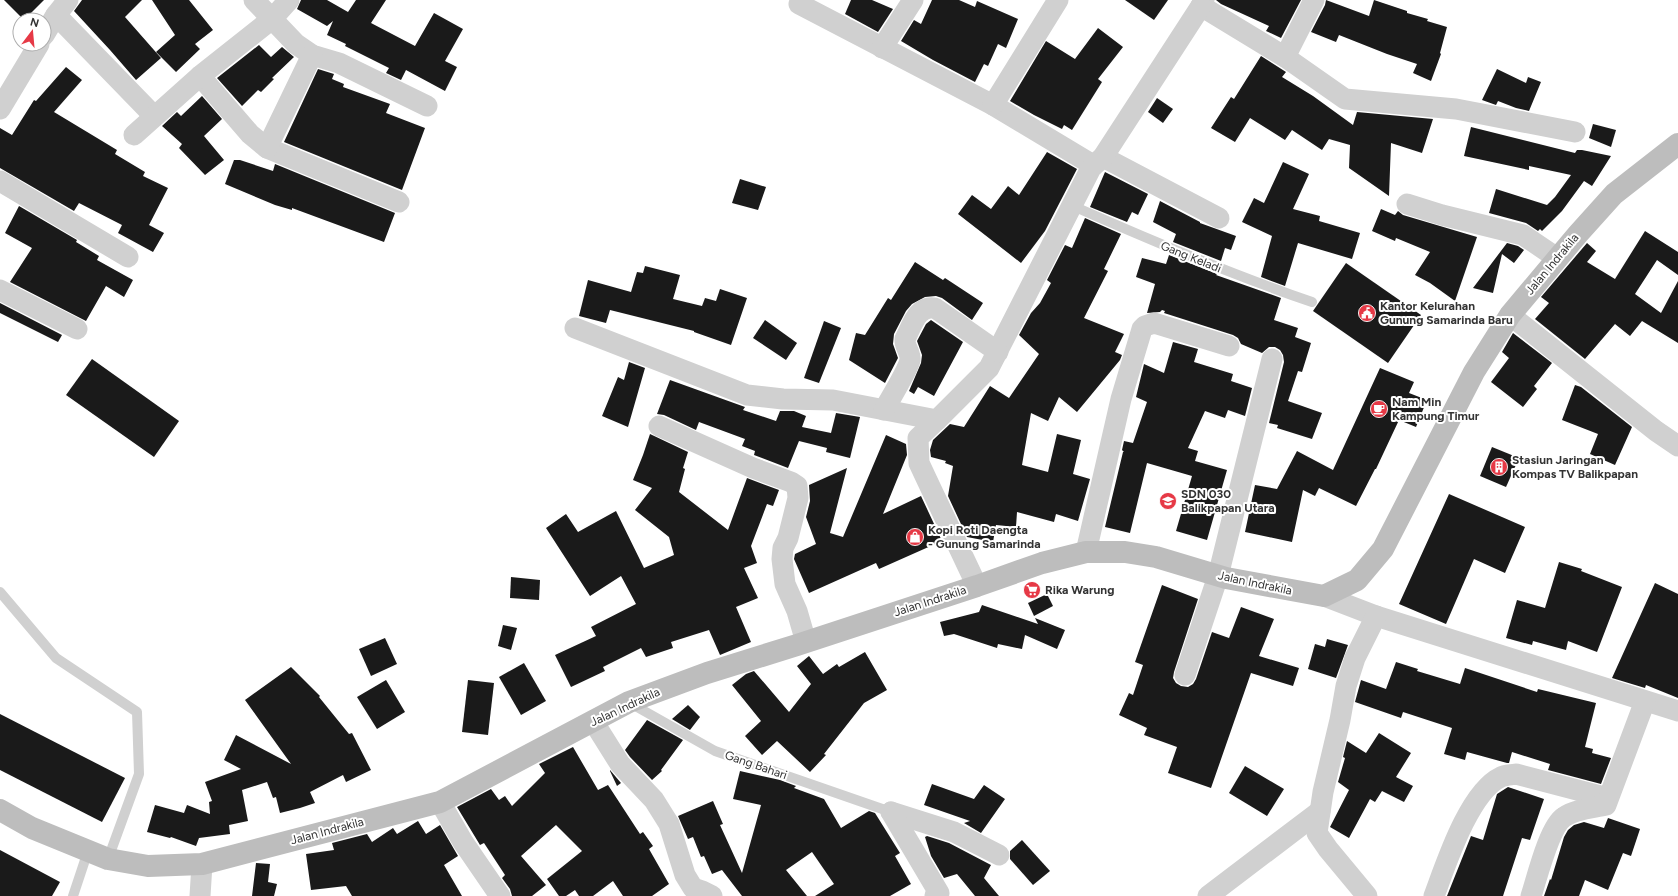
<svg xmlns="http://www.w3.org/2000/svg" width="1678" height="896" viewBox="0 0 1678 896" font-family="Figtree,sans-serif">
<rect width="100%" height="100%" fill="#fff"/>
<!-- building -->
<g fill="#1a1a1a">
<path d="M4,0H44L24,20Z"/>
<path d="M82,0H142L125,17L161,58L136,80L110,50L74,11Z"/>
<path d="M152,0H189L213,30L195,44L200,49L176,72L156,52L175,35Z"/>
<path d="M301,0H327L348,12L356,0H386L371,23L415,46L434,13L463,29L445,61L457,67L445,91L406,70L401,80L386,73L389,68L345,46L346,44L327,35L333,21L327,26L297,9Z"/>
<path d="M851,0H872L893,9L878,32L845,14Z"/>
<path d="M932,0H959L975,7L977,1L1018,19L1006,48L998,44L988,66L984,64L975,82L933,60L901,41L914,20L921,24Z"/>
<path d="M1125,0H1168L1154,20Z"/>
<path d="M1216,0H1301L1281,38L1266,31L1269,26L1221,4Z"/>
<path d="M1326,0L1369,16L1374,0L1407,11V13L1428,19L1427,21L1447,27L1440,53L1441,54L1431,81L1413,73L1417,64L1387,54L1339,35L1336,42L1311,32L1325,5Z"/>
<path d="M1098,28L1123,47L1098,79L1102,82L1072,130L1064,125L1062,129L1034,115L1010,101L1046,41L1075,59Z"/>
<path d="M259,45L271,57L282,47L294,57L272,78L274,79L261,92L258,90L242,106L217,78Z"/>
<path d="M1261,56L1286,72L1282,77L1313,96L1353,125L1357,112L1433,119L1422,153L1391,143L1389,196L1349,168L1350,145L1329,139L1322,150L1292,130L1285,140L1250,118L1235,142L1211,128L1231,97L1234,99Z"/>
<path d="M66,67L82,80L54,112L117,150L115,154L145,172L143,176L168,188L149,225L164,233L153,252L118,233L122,225L79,203L74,211L0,168V128L12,135L34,100L36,101Z"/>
<path d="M318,69L334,74L332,79L344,84L343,87L390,104L386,113L425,128L402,190L284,142Z"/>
<path d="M1497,69L1526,83L1528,77L1541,82L1529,111L1516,108L1498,101L1496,105L1482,100Z"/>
<path d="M202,96L222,119L204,136L224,160L205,175L179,148L182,144L162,126L177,112L181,116Z"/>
<path d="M1157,98L1173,109L1163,123L1148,112Z"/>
<path d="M1593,124L1616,130L1611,147L1589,138Z"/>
<path d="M1471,127L1575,153L1577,150H1582L1611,156L1592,186L1584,181L1562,211L1542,231L1540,229L1538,231L1526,223L1489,213L1496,189L1547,205L1555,197L1571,175L1529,166V170L1464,156Z"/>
<path d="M1047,152L1077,169L1045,231L1021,263L958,214L972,195L991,209L1008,186L1019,195Z"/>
<path d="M234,160H240L273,171L275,164L395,213L384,242L292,208V210L275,205L225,184Z"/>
<path d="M1283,162L1309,174L1293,209L1320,216L1319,221L1360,233L1352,259L1298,243L1285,286L1261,277L1272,236L1242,222L1254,198L1264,203Z"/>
<path d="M1105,172L1148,194L1138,215L1132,212L1127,222L1090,207Z"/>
<path d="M740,179L766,187L758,210L732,203Z"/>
<path d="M1160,201L1200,222V223L1236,236L1231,250L1225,248L1221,261L1173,242L1176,234L1153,222Z"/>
<path d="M19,206L77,240L76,242L99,256L97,260L133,280L124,297L106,286L86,321L10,282L32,248L5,233Z"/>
<path d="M1381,209L1395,215L1398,211L1403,215L1477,237L1455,301L1430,283L1415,275L1430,252L1396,238L1395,241L1372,231Z"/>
<path d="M1085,218L1121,234L1104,269L1108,271L1084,318L1124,334L1115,352L1122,355L1120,360L1077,412L1059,397L1048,421L1031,413L1022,465L1048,472L1057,434L1081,440L1073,474L1090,479L1078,521L1056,514L1054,522L1017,512L1016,527L996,525L993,542L967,537L948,496L953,466L945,463L946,461L931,457L930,450L933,440L950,424L964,427L990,386L1009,398L1039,354L1019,335L1031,313L1040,303L1051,283L1047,280L1065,245L1072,248Z"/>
<path d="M1645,231L1678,252V275L1657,260L1635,294L1661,313L1678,281V343L1642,321L1630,336L1615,324L1585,359L1535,319L1549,303L1541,297L1587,243L1596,251L1587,262L1615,279Z"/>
<path d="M1507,243L1518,246L1524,250L1514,263L1502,254L1493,293L1473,288Z"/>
<path d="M1169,255L1217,274L1216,275L1281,298L1274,320L1298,328L1295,337L1311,343L1302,372L1298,371L1288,401L1322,413L1312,439L1277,428L1278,425L1269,423L1284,362L1283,355L1280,350L1275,347H1269L1262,353L1241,344L1238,338L1233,335L1164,313L1165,311L1162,310L1160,312L1147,313L1155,284L1136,277L1142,258L1166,264Z"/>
<path d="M915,262L943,280L945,278L983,303L972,320L942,298L936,296L925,297L912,304L906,311L894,334L893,344L898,358L885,383L849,360L856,333L865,335L888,298L891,300Z"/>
<path d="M1346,263L1421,315L1388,363L1313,311Z"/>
<path d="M645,266L680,275L673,299L702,306L705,298L716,301L720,289L747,298L731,345L694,332V331L610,310L606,323L579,316L588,280L631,292L637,272L643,273Z"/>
<path d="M0,303L62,335L58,342L0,313Z"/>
<path d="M765,320L797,343L786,360L753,338Z"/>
<path d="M931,320L963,342L934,396L918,387L914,394L909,391L921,363L922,355L917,341L926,324Z"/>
<path d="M824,321L841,328L819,383L804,378Z"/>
<path d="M1513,333L1552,363L1534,386L1537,389L1523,407L1491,382L1509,358L1502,352Z"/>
<path d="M1173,342L1198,349L1194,362L1233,374L1231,381L1252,388L1245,416L1228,410L1225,418L1205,411L1188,448L1198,451L1195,461L1227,470L1207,540L1176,531L1192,476L1147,463L1130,533L1105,527L1123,452H1124L1122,450L1124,441L1133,443L1147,402L1136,397L1144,364L1164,373Z"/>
<path d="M92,359L179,421L154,457L66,395Z"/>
<path d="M629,362L645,368L628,427L602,416L618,377L624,380Z"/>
<path d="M1380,368L1414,382L1409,393L1427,400L1416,427L1399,420L1376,469H1375L1356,506L1319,488L1315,496L1303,490L1292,542L1245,532L1255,485L1277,489L1297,451L1333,470Z"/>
<path d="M670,380L745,407L743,410L776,421L780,411H794L806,416L802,427L831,433L836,413L860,417L850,458L826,452L827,448L799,441L788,468L754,455L755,451L742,446L745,439L699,422L696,430L664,415L657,414Z"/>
<path d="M1575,385L1581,387L1632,427L1615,465L1590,454L1598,434L1562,420Z"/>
<path d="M650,434L688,452L683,468L685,469L679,492L728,530L747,478L779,490L773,506L767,504L751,546L757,563L744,568L758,598L736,607L751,642L720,655L709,630L671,642L673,648L646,657L641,648L603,667L605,671L571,687L555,655L596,636L591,627L636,604L621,576L590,596L546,528L566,514L578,532L616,511L644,568L674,555L669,537L635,510L652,488L633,480L643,455Z"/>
<path d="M886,435L906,444L907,455L883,514L921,496L942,541L879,569L876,563L809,593L794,559L795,554L816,544L806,517L810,501L809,485L847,468L830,533L843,537Z"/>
<path d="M1492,447L1519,458L1506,487L1480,476Z"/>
<path d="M1449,494L1525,527L1505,573L1474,559L1446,624L1399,604Z"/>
<path d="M1559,562L1582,569L1581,571L1622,587L1597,652L1568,641L1566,650L1533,641L1532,645L1506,638L1517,600L1545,608Z"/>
<path d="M511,577L540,580L539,600L510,598Z"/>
<path d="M1655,583L1678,594V698L1646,685L1645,688L1612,678Z"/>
<path d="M1162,585L1198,599L1174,672L1173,678L1176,683L1181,686L1188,687L1193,684L1196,679L1212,632L1229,638L1241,607L1274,619L1259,656L1299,668L1293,686L1251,673L1211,788L1168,773L1177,747L1144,735L1147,728L1119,715L1129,693L1133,695L1143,665L1135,662Z"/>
<path d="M1047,594L1053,606L1034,616L1028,603Z"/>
<path d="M982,605L1038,624L1035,618L1065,630L1057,649L1025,635L1022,649L998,644L997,648L954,634L944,636L940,622L979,612Z"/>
<path d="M503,625L517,628L511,650L498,646Z"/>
<path d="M385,638L397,664L371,676L359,649Z"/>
<path d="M1327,639L1348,645L1336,678L1308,669L1315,644L1325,647Z"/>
<path d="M865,652L887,690L864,703L824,754L826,755L810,772L777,741L762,755L745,736L761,721L732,685L746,674L754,671L789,712L811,684L797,666L809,656L823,674L837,664L839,667Z"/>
<path d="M1396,662L1418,669L1417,671L1460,684L1465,668L1537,692L1538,689L1596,703L1585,747L1593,749L1592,753L1611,758L1601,784L1548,770L1550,764L1512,752L1509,763H1507L1467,752L1465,760L1444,754L1452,728L1403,712L1401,718L1355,702L1361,680L1386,689Z"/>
<path d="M524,663L546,701L521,715L499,677Z"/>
<path d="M291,667L320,696L319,697L349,734L352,733L371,770L346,782L343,775L310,792L315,803L300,808L280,813L276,797L273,798L267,782L242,790L248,821L229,825L230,834L199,838L196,846L171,837L170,838L147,832L155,805L184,813L187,805L210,814L209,802L212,801L205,782L241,769L224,760L236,735L291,764L245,700Z"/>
<path d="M386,680L405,712L377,729L357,697Z"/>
<path d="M468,680L494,683L488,735L462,732Z"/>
<path d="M688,705L700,717L690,730L672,719Z"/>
<path d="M0,714L125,778L102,822L0,770Z"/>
<path d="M647,720L683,740L661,770L662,771L652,780L630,757L625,750Z"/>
<path d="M1379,733L1411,753L1396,777L1413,786L1404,802L1382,791L1375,802L1370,799L1349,838L1330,827L1349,790L1338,782L1345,758L1343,757L1347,741L1366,753Z"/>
<path d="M573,747L598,790L608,785L640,834L643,832L653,846L649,849L669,884L652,896H623L613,881L593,896H579L575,890L566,896H559L547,879L582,851L556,825L521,856L546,885L532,896H512L510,889L502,878L505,875L484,843L480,845L457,807L491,789L499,800L505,796L512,806L545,773L539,764Z"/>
<path d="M1245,766L1284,789L1267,816L1229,793Z"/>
<path d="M610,770L621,783L617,786L610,771Z"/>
<path d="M740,771L780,780L796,786L794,788L824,799L841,828L869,811L875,813L900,853L895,856L911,884L890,896H815L834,884L812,852L786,870L807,896H742L722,870L712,874L704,856L701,857L693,837L688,839L678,816L713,801L723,824L720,825L742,873L761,805L733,799Z"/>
<path d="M932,784L974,799L984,785L1005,799L981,833L964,823L970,821L924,805Z"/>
<path d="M1508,787L1544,799L1530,840L1522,838L1503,896H1447L1471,836L1483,840L1497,794Z"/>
<path d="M1608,818L1640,829L1631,856L1623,853L1608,890L1585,880L1579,896H1544L1550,879L1551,880L1564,837L1568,830L1574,825L1584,822L1604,828Z"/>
<path d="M418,821L426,834L440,825L458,856L444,865L462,896H352L346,886L311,890L306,854L334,850L332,843L367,834L372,842L393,828L397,834Z"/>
<path d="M927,836L949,843L991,865L984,878L999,896H975L957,874L944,878L931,856L925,837Z"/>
<path d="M1022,840L1050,871L1033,885L1010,859V851Z"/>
<path d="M0,850L60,882L52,896H0Z"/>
<path d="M256,863L270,864L268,882L277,884L274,896H252Z"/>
</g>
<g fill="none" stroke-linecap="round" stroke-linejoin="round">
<!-- lane -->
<g stroke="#d0d0d0" stroke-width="10">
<path d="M1073,206C1152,241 1230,274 1312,302"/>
<path d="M0,592L56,658L137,712L139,774L108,859"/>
<path d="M630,703L715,751L891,812"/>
<path d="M73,896L88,851"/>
</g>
<!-- street -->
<g stroke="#d0d0d0" stroke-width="21">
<path d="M254,0L296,44L312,55L339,63L427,106"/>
<path d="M1204,0L1201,6L1285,57L1345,99L1456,109L1575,132"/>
<path d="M799,4L993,105L1093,165"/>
<path d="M56,15L154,116"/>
<path d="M44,35L56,15L68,0"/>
<path d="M882,48L913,0"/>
<path d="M1285,57L1314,0"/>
<path d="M200,76L250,134L267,148L399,202"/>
<path d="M993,105L1058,0"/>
<path d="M0,109L39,44"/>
<path d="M134,135L200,76L272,19L289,0"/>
<path d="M267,148L312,55"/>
<path d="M1103,157L1219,218"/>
<path d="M0,181L128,257"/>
<path d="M1407,204L1442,215L1523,235L1557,258"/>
<path d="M0,290L77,329"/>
<path d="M1510,315L1656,431L1678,446"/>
<path d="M575,328L747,395L783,399L833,400L937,420L989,368L1091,168L1103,157L1201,6"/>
<path d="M884,410C890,399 908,370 910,360C911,352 904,347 905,339C912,326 917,305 935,308L998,352"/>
<path d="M937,420L918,438L919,463L926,478L977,586"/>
<path d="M659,426L753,468L791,482L797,486L798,498L788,538L783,548L782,559L785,584L797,611L806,642"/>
<path d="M1086,552L1121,399L1142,329L1145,326L1154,323L1229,346"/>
<path d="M1324,596L1376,616L1678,711"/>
<path d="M1185,675L1218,576L1272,359"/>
<path d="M593,721L620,764L654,800L669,824L685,875L693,888L702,891L712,896"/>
<path d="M440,802L463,842L500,896"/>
<path d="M891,812L954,832L999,855"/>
<path d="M891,812L939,893L935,896"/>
<path d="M200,896L202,864"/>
<path d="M1208,896L1320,811"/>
<path d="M1367,896L1328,849L1317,833L1323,792L1340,720L1346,686L1355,658L1376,616"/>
<path d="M1434,896C1446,864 1469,792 1501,777C1505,775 1511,775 1516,774L1608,798"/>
<path d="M1531,896C1537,878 1549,827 1564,817C1575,809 1593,808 1606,805L1645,701"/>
</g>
<!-- secondary -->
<path stroke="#bdbdbd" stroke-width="22" d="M0,810L32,828L108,859L148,866L202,864L440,802L629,702L707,673L797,645L977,586L1042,563L1086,552H1125L1156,557L1226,578L1324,596L1357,580L1383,549L1474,372L1510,315L1578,234L1614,194L1678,144"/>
</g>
<!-- icons -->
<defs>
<g id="civic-disc" transform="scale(0.9)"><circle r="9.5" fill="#e63946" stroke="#fff"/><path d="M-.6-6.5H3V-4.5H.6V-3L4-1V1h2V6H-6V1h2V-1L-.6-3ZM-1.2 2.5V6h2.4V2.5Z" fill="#fff"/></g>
<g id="cafe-disc" transform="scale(0.9)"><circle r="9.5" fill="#e63946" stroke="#fff"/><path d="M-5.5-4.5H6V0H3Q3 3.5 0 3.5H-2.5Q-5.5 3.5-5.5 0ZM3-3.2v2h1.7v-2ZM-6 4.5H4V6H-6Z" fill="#fff"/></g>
<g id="building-disc" transform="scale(0.9)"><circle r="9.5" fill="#e63946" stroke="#fff"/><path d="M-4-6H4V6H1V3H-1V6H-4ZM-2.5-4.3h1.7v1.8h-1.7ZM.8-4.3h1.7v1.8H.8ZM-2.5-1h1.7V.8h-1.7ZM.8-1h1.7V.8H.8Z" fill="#fff"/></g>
<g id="school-disc" transform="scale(0.9)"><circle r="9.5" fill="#e63946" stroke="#fff"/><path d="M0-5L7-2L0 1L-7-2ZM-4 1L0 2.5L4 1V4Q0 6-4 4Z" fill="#fff"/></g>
<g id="shop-disc" transform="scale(0.9)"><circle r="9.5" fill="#e63946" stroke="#fff"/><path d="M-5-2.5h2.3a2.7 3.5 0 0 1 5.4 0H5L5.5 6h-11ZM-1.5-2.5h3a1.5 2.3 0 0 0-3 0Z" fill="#fff"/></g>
<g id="supermarket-disc" transform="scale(0.9)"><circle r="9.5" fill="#e63946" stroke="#fff"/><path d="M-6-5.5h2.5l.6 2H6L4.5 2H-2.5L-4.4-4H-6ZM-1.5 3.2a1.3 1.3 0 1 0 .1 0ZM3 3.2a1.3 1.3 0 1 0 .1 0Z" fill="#fff"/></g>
</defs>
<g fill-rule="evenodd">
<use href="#civic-disc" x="1367" y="313"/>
<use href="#cafe-disc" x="1379" y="409"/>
<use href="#building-disc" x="1499" y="467"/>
<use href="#school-disc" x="1168" y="501"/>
<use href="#shop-disc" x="915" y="537"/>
<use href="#supermarket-disc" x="1032" y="590"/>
</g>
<g text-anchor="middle" stroke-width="4" stroke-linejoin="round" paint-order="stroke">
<!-- street labels -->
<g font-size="12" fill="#333" stroke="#fff">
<text transform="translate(1191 257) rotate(22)" y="4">Gang Keladi</text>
<text transform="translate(1552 264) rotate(-50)" y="4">Jalan Indrakila</text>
<text transform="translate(1255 583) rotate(12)" y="4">Jalan Indrakila</text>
<text transform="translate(930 601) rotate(-18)" y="4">Jalan Indrakila</text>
<text transform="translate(625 707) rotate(-25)" y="4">Jalan Indrakila</text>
<text transform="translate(756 765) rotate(19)" y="4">Gang Bahari</text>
<text transform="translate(327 831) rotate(-15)" y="4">Jalan Indrakila</text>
</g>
<!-- poi labels -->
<g font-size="12" font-weight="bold" fill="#333" stroke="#fff" text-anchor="start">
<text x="1380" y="310">Kantor Kelurahan<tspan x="1380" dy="14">Gunung Samarinda Baru</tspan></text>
<text x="1392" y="406">Nam Min<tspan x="1392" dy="14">Kampung Timur</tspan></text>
<text x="1512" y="464">Stasiun Jaringan<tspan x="1512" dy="14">Kompas TV Balikpapan</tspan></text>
<text x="1181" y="498">SDN 030<tspan x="1181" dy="14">Balikpapan Utara</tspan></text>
<text x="928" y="534">Kopi Roti Daengta<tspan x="928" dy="14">- Gunung Samarinda</tspan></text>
<text x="1045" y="594">Rika Warung</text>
</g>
</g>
<!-- north arrow -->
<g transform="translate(32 32) rotate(16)"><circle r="19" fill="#ffffff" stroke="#adadad"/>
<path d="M0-3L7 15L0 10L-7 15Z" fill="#e63946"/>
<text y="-6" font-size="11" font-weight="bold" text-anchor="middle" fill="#333333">N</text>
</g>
</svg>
